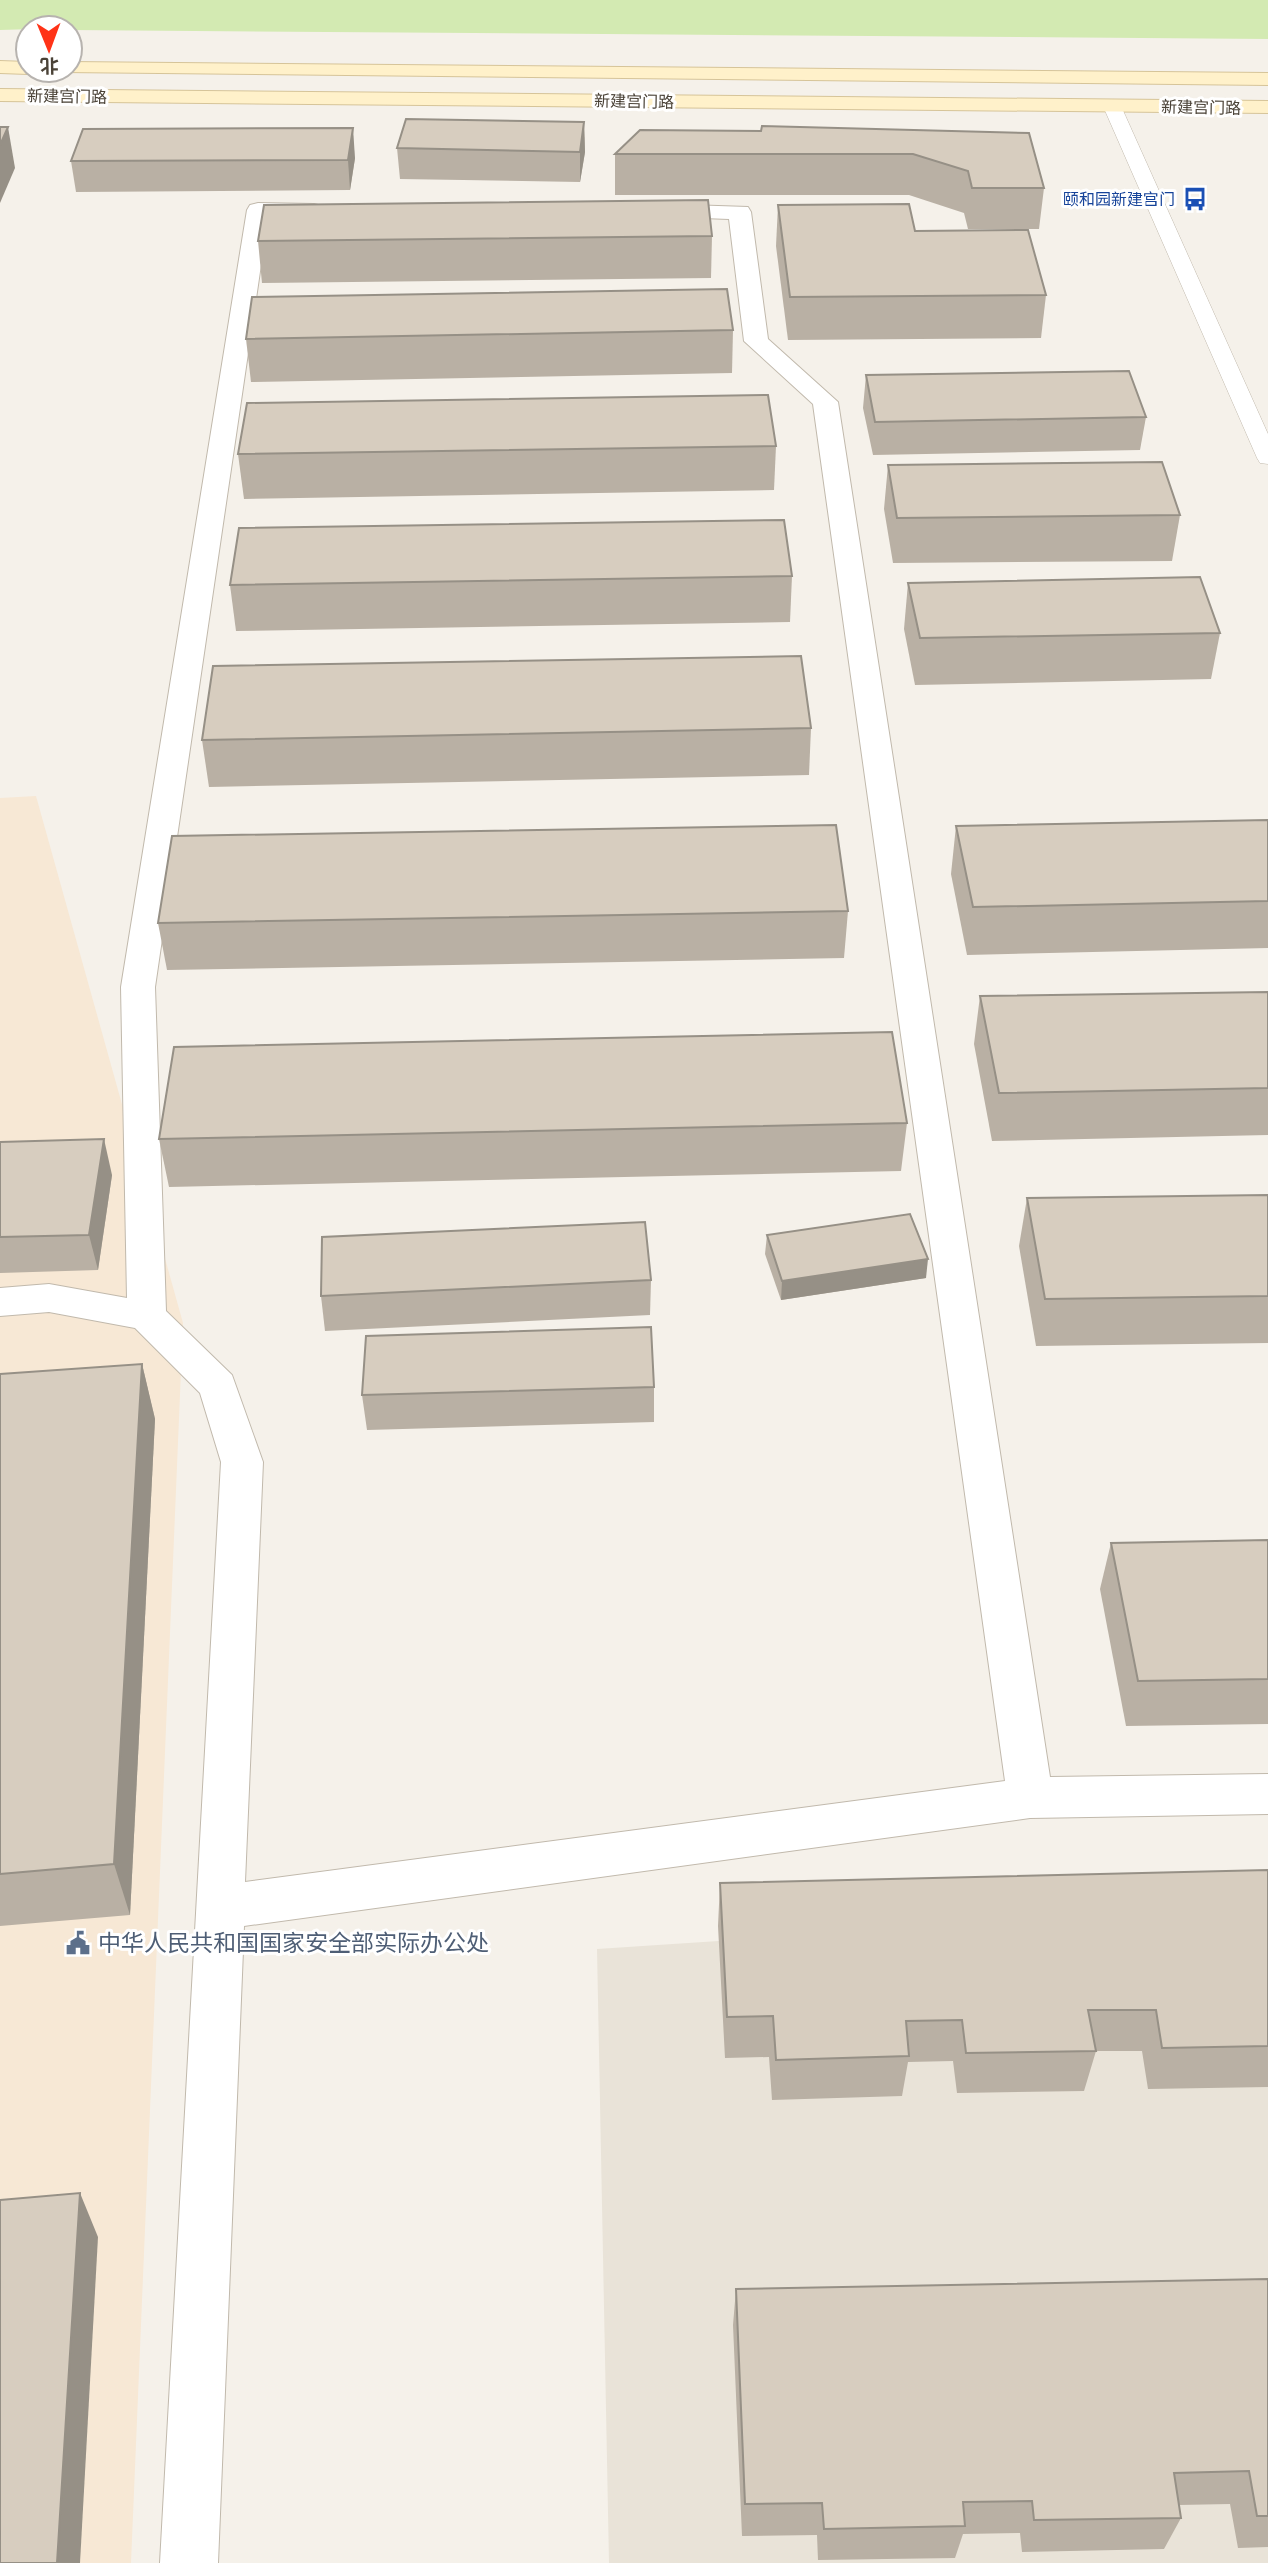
<svg xmlns="http://www.w3.org/2000/svg" width="1268" height="2563" viewBox="0 0 1268 2563" font-family="Commissioner,'Noto Sans SC',sans-serif">
<rect width="100%" height="100%" fill="#f5f1ea"/>
<!-- residential -->
<path fill="#e9e3d8" d="M1268,1905V2563H609L597,1949Z"/>
<!-- commercial -->
<path fill="#f7e8d5" d="M36,796L183,1323L131,2563H0V798Z"/>
<!-- green -->
<path fill="#d3eab2" d="M0,0H1268V39L70,30V28L0,30Z"/>
<g fill="none" stroke-linecap="round" stroke-linejoin="round">
<!-- lane casing -->
<g stroke="#c1b9ac" stroke-width="1">
<path id="lane" d="M1112,101L1121,106L1268,434V464L1260,463L1257,458L1103,106Z"/>
</g>
<!-- street casing -->
<g stroke="#c1b9ac" stroke-width="2">
<path id="street" d="M258,203L314,204L322,206L325,211L322,216L268,217L155,987L166,1311L232,1375L263,1462L245,1882L1005,1781L813,404L744,341L729,219L650,216L647,211L650,206L658,204L748,207L751,212L768,339L838,402L1050,1777L1268,1774V1814L1030,1818L244,1926L218,2563H160L221,1462L200,1393L135,1328L49,1312L0,1316V1288L49,1284L127,1298L121,987L247,210L250,205Z"/>
</g>
<!-- secondary casing -->
<g stroke="#d6c499" stroke-width="2">
<g id="secondary">
<path d="M0,61L28,62V70H37L28,74L0,73Z"/>
<path d="M70,62L1268,73V85L63,72L61,70H70Z"/>
<path d="M0,89L1268,101V113L0,101Z"/>
</g>
</g>
<!-- lane -->
<use href="#lane" fill="#fff" fill-rule="evenodd"/>
<!-- street -->
<use href="#street" fill="#fff" fill-rule="evenodd"/>
<!-- secondary -->
<use href="#secondary" fill="#fff1ca" fill-rule="evenodd"/>
</g>
<!-- wall -->
<g fill="#b9b0a4">
<path d="M584,122L585,152L580,182L400,179L397,148Z"/>
<path d="M761,131L1029,133L1044,188L1039,229H968L964,213L909,195H615V154Z"/>
<path d="M355,158L350,190L76,192L71,161Z"/>
<path d="M778,205L915,231L1046,295L1041,338L788,340L776,246Z"/>
<path d="M712,236L711,278L262,283L258,241Z"/>
<path d="M733,330L732,373L251,382L246,339Z"/>
<path d="M866,375L1146,417L1140,450L873,455L863,408Z"/>
<path d="M776,446L774,490L244,499L238,454Z"/>
<path d="M888,465L1180,515L1172,561L893,563L884,509Z"/>
<path d="M792,576L790,622L236,631L230,585Z"/>
<path d="M908,583L1220,633L1211,679L915,685L904,629Z"/>
<path d="M811,728L809,775L209,787L202,740Z"/>
<path d="M1268,820V948L967,955L951,874L956,826Z"/>
<path d="M848,911L844,958L167,970L158,923Z"/>
<path d="M1268,992V1135L992,1141L974,1044L980,996Z"/>
<path d="M907,1123L901,1171L169,1187L159,1139Z"/>
<path d="M0,1142L112,1175L98,1270L0,1273Z"/>
<path d="M1268,1195V1343L1036,1346L1019,1246L1027,1198Z"/>
<path d="M767,1235L926,1278L781,1300L765,1254Z"/>
<path d="M651,1280L650,1315L325,1331L321,1296Z"/>
<path d="M142,1364L155,1419L130,1915L0,1926V1374Z"/>
<path d="M654,1387V1422L367,1430L362,1395Z"/>
<path d="M1268,1540V1724L1126,1726L1100,1589L1111,1543Z"/>
<path d="M1268,1870V2087L1148,2089L1142,2051H1096L1084,2091L957,2093L953,2061L908,2062L902,2096L772,2100L769,2057L725,2058L718,1926L720,1883Z"/>
<path d="M1268,2279V2547L1238,2548L1230,2504L1179,2505L1181,2518L1164,2549L1022,2552L1020,2533L963,2534L955,2558L818,2560L817,2535L742,2536L733,2325L736,2289Z"/>
</g>
<!-- shaded-wall -->
<g fill="#969086">
<path d="M584,122L585,152L580,182V152Z"/>
<path d="M8,127L15,168L0,203V145Z"/>
<path d="M353,128L355,158L350,190L348,160Z"/>
<path d="M104,1139L112,1175L98,1270L89,1235Z"/>
<path d="M928,1259L926,1278L781,1300L782,1281Z"/>
<path d="M142,1364L155,1419L130,1915L114,1864Z"/>
<path d="M80,2193L98,2237L80,2563H57Z"/>
</g>
<!-- building -->
<g fill="#d7cdbf" stroke="#969086" stroke-width="2">
<path d="M406,119L584,122L580,152L397,148Z"/>
<path d="M762,126L1029,133L1044,188H972L968,171L913,154H615L640,130L761,131Z"/>
<path d="M0,127H8L0,145Z"/>
<path d="M353,128L348,160L71,161L83,129Z"/>
<path d="M708,200L712,236L258,241L264,205Z"/>
<path d="M909,204L915,231L1028,230L1046,295L790,297L778,205Z"/>
<path d="M727,289L733,330L246,339L252,297Z"/>
<path d="M1129,371L1146,417L875,422L866,375Z"/>
<path d="M768,395L776,446L238,454L247,403Z"/>
<path d="M1162,462L1180,515L897,518L888,465Z"/>
<path d="M784,520L792,576L230,585L239,528Z"/>
<path d="M1200,577L1220,633L920,638L908,583Z"/>
<path d="M801,656L811,728L202,740L213,666Z"/>
<path d="M1268,820V901L973,907L956,826Z"/>
<path d="M836,825L848,911L158,923L172,836Z"/>
<path d="M1268,992V1088L999,1093L980,996Z"/>
<path d="M892,1032L907,1123L159,1139L174,1047Z"/>
<path d="M104,1139L89,1235L0,1237V1142Z"/>
<path d="M1268,1195V1296L1045,1299L1027,1198Z"/>
<path d="M910,1214L928,1259L782,1281L767,1235Z"/>
<path d="M645,1222L651,1280L321,1296L322,1237Z"/>
<path d="M651,1327L654,1387L362,1395L366,1336Z"/>
<path d="M142,1364L114,1864L0,1874V1374Z"/>
<path d="M1268,1540V1679L1138,1681L1111,1543Z"/>
<path d="M1268,1870V2046L1162,2048L1156,2010H1088L1096,2051L966,2053L962,2020L906,2021L909,2056L776,2060L773,2016L727,2017L720,1883Z"/>
<path d="M80,2193L57,2563H0V2200Z"/>
<path d="M1268,2279V2516H1257L1249,2471L1174,2473L1181,2518L1034,2520L1032,2501L963,2502L965,2526L824,2529L822,2503L745,2504L736,2289Z"/>
</g>
<!-- icons -->
<defs>
<g id="bus-bare" transform="scale(1.89)"><path d="M-5-6H5V4H4V6H2V4H-2V6H-4V4H-5ZM-3.5-4V0h7V-4ZM-3.5 1.2v1.5H-2V1.2ZM2 1.2v1.5H3.5V1.2Z" fill="#1a4fb4" stroke="#fff" stroke-width="2.5" paint-order="stroke"/></g>
<g id="civic-bare" transform="scale(1.89)"><path d="M-.6-6.5H3V-4.5H.6V-3L4-1V1h2V6H-6V1h2V-1L-.6-3ZM-1.2 2.5V6h2.4V2.5Z" fill="#5c6f8a" stroke="#fff" stroke-width="2.5" paint-order="stroke"/></g>
</defs>
<g fill-rule="evenodd">
<use href="#bus-bare" x="1195" y="199"/>
<use href="#civic-bare" x="78" y="1943"/>
</g>
<g text-anchor="middle" stroke-width="6" stroke-linejoin="round" paint-order="stroke">
<!-- far-street labels -->
<g font-size="16" fill="#4a4237" stroke="#fff">
<text transform="translate(67 96) rotate(1)" y="6">新建宫门路</text>
<text transform="translate(634 101) rotate(1)" y="6">新建宫门路</text>
<text transform="translate(1201 107) rotate(1)" y="6">新建宫门路</text>
</g>
<!-- far-transit labels -->
<g font-size="16" fill="#164399" stroke="#fff" text-anchor="end">
<text x="1175" y="205">颐和园新建宫门</text>
</g>
<!-- near-service labels -->
<g font-size="23" fill="#4e5e75" stroke="#fff" text-anchor="start">
<text x="98" y="1951">中华人民共和国国家安全部实际办公处</text>
</g>
</g>
<!-- north arrow -->
<g transform="translate(49 49) rotate(179)"><circle r="33" fill="#ffffff" stroke="#b7b3af" stroke-width="2"/>
<path d="M0-5L12 26L0 18L-12 26Z" fill="#ff3317"/>
<text y="-10" font-size="19" font-weight="bold" text-anchor="middle" fill="#4a4237">北</text>
</g>
</svg>
